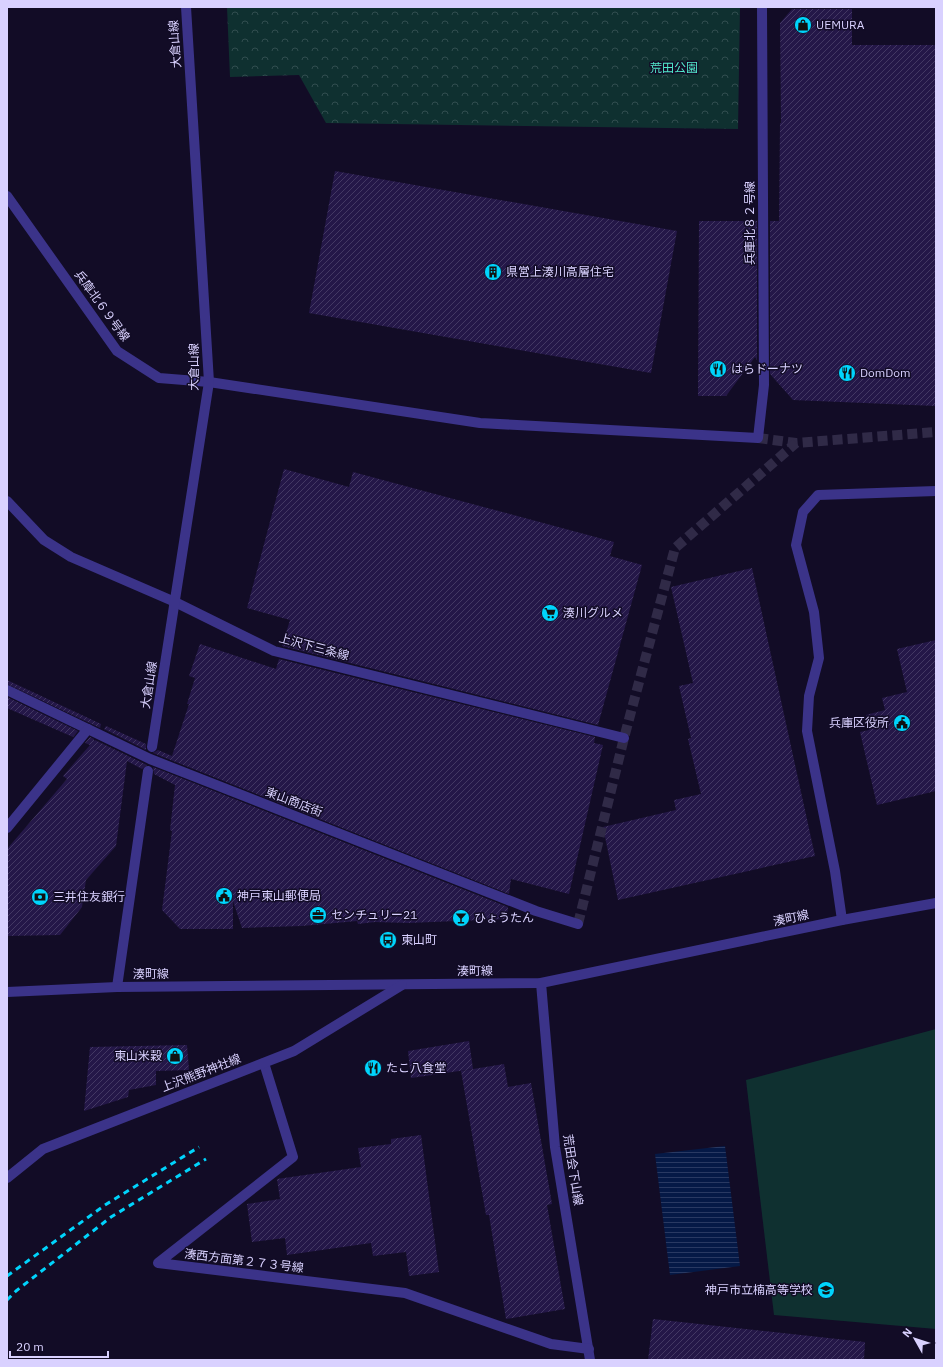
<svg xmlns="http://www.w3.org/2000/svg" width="943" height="1367" viewBox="0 0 943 1367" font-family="'IBM Plex Sans','Noto Sans JP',sans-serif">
<defs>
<pattern id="forest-crowns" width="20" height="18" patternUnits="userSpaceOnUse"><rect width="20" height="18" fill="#0f3030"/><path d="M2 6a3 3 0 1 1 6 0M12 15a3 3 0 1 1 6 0" fill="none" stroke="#314d4f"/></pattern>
<pattern id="water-rules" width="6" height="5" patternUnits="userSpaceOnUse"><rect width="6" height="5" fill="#051946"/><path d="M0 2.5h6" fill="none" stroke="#293962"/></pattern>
<pattern id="building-hatch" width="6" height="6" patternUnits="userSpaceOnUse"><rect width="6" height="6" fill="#241748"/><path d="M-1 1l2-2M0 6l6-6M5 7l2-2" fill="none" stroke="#433863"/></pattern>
</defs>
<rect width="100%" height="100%" fill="#120c26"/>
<!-- grass -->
<path fill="#0f3030" d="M936,1029V1329L774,1315L746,1080Z"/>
<!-- forest -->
<path fill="url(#forest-crowns)" d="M227,7H740L738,129L326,123L299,75L230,77Z"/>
<!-- water -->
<path fill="url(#water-rules)" d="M725,1146L740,1266L670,1275L655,1154Z"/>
<!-- building -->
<g fill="url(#building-hatch)">
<path d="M792,9H852V45H936V406L793,400L770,374V221H779L780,123H781L780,23Z"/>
<path d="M335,171L677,231L651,373L309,313Z"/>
<path d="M699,221H757V360L755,357L726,396H698Z"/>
<path d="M284,469L349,487L353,472L614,542L610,556L642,565L598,725L282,646L290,620L247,608Z"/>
<path d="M752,568L815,856L618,900L603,827L676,810L674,800L701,794L688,739L691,738L679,686L693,683L671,587Z"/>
<path d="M936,640V791L877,805L860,732L869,730L866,715L885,710L882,698L907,692L897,649Z"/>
<path d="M200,644L276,669L279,659L595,737L594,743L603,745L569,894L511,879L509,894L153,753L158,750L172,756L189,704H187L195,678L189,676Z"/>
<path d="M7,680L101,724L100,728L7,684Z"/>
<path d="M7,697L78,731L73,737L7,708Z"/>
<path d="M106,726L146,744V750L104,729Z"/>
<path d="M90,737L94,739V741L95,740L147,765L142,769L127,761L116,846L86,880L82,907L60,935L7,936V849L67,779L63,776L90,745L85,743Z"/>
<path d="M153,767L508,907L507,919L408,923L375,922L358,924L357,921L302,926L242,928L233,901V929H180L162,910L172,831L170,830L175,785L154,774Z"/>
<path d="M469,1041L473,1069L411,1078L408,1051Z"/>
<path d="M187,1045L189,1070L156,1071V1085L129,1090L128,1097L84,1111L90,1047Z"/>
<path d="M504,1064L508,1087L531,1083L552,1204L547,1205L565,1309L506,1319L489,1215H486L461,1071Z"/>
<path d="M421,1135L439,1272L409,1276L406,1252L373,1256L371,1243L287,1255L285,1238L252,1242L247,1204L280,1199L277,1179L361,1167L358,1148L391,1144V1139Z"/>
<path d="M653,1319L865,1342L864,1360H648Z"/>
</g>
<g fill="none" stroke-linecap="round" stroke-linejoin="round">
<!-- minor-tunnel -->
<g stroke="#302a47" stroke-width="10" stroke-dasharray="10 5" stroke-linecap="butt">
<path d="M758,438L796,443L936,432"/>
<path d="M578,924L624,738L675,548L796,443"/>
</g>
<!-- minor -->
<g stroke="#3b3389" stroke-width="10">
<path d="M7,196L117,351L159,378L209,382L480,423L758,438L764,385L762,7"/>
<path d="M7,501L44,540L71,557L175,602L274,651L624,738"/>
<path d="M7,690L150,759L536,911L578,924"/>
<path d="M152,747L209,382L186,7"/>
<path d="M7,828L88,729"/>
<path d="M842,920L835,871L807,731L809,696L819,658L814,612L796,545L803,512L818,495L936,491"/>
<path d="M541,983L555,1147L590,1360"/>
<path d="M117,987L148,771"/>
<path d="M7,992L117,987L541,983L842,920L936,903"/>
<path d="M264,1063L293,1157L158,1263L405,1293L551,1344L589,1349"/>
<path d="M7,1178L43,1149L294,1051L402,985"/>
</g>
<!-- rail -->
<g stroke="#00d4fc" stroke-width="3" stroke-dasharray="6 5" stroke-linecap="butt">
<path d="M7,1276L105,1205L199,1147"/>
<path d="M7,1300L16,1291L111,1217L206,1159"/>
</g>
</g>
<!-- icons -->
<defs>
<g id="shop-disc" transform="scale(0.9)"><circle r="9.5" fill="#00d4fc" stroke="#120c26"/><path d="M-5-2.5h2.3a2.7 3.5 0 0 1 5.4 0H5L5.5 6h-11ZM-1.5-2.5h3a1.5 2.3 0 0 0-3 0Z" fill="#111"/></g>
<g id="building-disc" transform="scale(0.9)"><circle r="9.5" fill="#00d4fc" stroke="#120c26"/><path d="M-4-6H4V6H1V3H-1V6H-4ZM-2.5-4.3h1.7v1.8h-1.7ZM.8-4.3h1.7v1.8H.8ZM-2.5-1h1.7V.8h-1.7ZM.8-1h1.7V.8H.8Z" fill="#111"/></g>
<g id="restaurant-disc" transform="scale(0.9)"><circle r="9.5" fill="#00d4fc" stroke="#120c26"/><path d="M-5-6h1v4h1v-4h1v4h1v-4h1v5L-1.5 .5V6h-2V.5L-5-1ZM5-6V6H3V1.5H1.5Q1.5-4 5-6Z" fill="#111"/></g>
<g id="supermarket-disc" transform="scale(0.9)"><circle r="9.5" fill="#00d4fc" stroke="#120c26"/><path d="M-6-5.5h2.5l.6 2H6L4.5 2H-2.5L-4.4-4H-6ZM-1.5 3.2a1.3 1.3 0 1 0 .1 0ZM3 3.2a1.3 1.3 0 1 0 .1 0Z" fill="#111"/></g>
<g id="civic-disc" transform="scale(0.9)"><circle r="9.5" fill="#00d4fc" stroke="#120c26"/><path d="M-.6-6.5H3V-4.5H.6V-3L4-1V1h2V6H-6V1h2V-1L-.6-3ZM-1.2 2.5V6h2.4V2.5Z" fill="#111"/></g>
<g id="bank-disc" transform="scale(0.9)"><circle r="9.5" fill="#00d4fc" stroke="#120c26"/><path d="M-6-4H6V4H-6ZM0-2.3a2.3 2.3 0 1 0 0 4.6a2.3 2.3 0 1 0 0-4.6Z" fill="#111"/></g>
<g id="office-disc" transform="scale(0.9)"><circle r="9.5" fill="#00d4fc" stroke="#120c26"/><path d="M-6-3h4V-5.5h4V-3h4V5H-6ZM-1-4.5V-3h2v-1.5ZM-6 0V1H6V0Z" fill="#111"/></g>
<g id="bar-disc" transform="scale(0.9)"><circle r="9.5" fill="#00d4fc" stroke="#120c26"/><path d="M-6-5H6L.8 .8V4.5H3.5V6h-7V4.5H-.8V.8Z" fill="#111"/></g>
<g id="bus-disc" transform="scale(0.9)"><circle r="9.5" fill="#00d4fc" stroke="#120c26"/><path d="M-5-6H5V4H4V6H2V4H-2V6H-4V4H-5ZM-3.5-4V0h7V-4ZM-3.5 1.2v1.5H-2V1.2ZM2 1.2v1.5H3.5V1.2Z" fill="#111"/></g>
<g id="school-disc" transform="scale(0.9)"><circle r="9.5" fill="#00d4fc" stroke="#120c26"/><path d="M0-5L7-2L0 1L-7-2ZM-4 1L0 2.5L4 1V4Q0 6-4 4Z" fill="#111"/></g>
</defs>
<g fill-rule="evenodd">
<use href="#shop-disc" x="803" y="25"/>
<use href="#building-disc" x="493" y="272"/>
<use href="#restaurant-disc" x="718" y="369"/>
<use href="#restaurant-disc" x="847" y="373"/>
<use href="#supermarket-disc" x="550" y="613"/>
<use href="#civic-disc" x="902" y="723"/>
<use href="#civic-disc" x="224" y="896"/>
<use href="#bank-disc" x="40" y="897"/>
<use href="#office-disc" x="318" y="915"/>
<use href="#bar-disc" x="461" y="918"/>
<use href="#bus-disc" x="388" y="940"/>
<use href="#shop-disc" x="175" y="1056"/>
<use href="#restaurant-disc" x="373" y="1068"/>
<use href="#school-disc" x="826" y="1290"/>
</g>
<g text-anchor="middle" stroke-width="3" stroke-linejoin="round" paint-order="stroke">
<!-- poi labels -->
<g font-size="12" fill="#d9d1ff" stroke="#120c26" text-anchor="start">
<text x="816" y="29">UEMURA</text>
<text x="506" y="276">県営上湊川高層住宅</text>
<text x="731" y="373">はらドーナツ</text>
<text x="860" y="377">DomDom</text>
<text x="563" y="617">湊川グルメ</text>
<text x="889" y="727" text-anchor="end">兵庫区役所</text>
<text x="237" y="900">神戸東山郵便局</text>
<text x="53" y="901">三井住友銀行</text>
<text x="331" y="919">センチュリー21</text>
<text x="474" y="922">ひょうたん</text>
<text x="401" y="944">東山町</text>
<text x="162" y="1060" text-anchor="end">東山米穀</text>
<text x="386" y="1072">たこ八食堂</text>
<text x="813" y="1294" text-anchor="end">神戸市立楠高等学校</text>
</g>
<!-- street labels -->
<g font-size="12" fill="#d9d1ff" stroke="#120c26">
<text transform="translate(175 44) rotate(-94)" y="4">大倉山線</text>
<text transform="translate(750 223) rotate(-90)" y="4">兵庫北８２号線</text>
<text transform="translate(102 306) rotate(54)" y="4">兵庫北６９号線</text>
<text transform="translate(194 367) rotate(-90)" y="4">大倉山線</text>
<text transform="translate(314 647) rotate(15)" y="4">上沢下三条線</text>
<text transform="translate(149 685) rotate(-81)" y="4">大倉山線</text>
<text transform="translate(294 802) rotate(21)" y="4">東山商店街</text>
<text transform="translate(791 918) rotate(-12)" y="4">湊町線</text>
<text transform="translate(475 971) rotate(-1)" y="4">湊町線</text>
<text x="151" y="978">湊町線</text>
<text transform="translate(201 1073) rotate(-21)" y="4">上沢熊野神社線</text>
<text transform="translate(573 1170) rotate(81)" y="4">荒田会下山線</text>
<text transform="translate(244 1261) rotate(7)" y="4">湊西方面第２７３号線</text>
</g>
<!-- park labels -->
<g font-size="12" fill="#52eacd" stroke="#120c26">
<text x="674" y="72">荒田公園</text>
</g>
</g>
<!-- border -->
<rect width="943" height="1367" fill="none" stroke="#d9d1ff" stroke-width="16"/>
<!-- north arrow -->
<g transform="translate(915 1339) rotate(309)" stroke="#120c26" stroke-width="3" paint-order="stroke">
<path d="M0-3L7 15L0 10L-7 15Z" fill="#d9d1ff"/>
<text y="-6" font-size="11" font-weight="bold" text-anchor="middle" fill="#d9d1ff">N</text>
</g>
<!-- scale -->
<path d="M10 1351v6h98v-6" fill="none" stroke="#d9d1ff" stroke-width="2"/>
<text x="16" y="1351" font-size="12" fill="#d9d1ff" stroke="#120c26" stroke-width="3" paint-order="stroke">20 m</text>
</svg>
